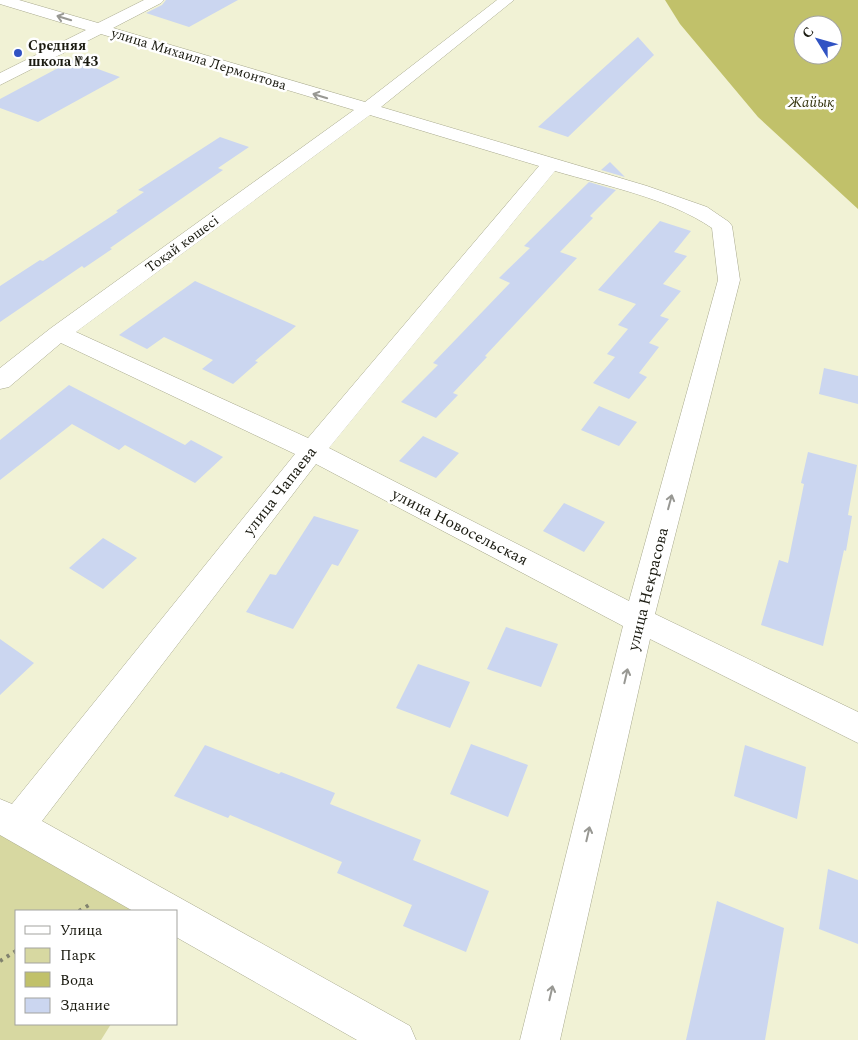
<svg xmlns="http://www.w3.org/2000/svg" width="858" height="1040" viewBox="0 0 858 1040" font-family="Spectral,serif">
<rect width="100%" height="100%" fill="#f1f2d5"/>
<path fill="#d7d8a1" d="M 0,831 L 138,911 L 16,911 L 16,1024 L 111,1024 L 101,1040 L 0,1040 Z"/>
<path fill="#c1c16a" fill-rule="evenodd" d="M 665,0 L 858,0 L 858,209 L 758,117 L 680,24 ZM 803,25 L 833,25 L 833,55 L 803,55 Z"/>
<path fill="#cbd6f0" d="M 166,0 L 238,0 L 189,27 L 146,13 L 162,5 Z
M 638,37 L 654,55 L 568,137 L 538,127 Z
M 73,60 L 120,77 L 38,122 L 0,108 L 0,99 Z
M 220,137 L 249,147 L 218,168 L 223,170 L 110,248 L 112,249 L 84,268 L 82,266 L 0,322 L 0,286 L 40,260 L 43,261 L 118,212 L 116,211 L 144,192 L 138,190 Z
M 610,162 L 625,177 L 601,170 Z
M 589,182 L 616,190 L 590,216 L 593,218 L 560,252 L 577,258 L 485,356 L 487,357 L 453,393 L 458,395 L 436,418 L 401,402 L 438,365 L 433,363 L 510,283 L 499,278 L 530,248 L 524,246 Z
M 660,221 L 691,231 L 674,252 L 687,256 L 663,284 L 681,291 L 660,316 L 669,319 L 649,343 L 659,347 L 639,373 L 647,377 L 629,399 L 593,383 L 615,357 L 607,354 L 628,329 L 618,325 L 636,304 L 598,290 Z
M 195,281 L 296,326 L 255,361 L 258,362 L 233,384 L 202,369 L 213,360 L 164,337 L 147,349 L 119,335 Z
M 824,368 L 858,376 L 858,404 L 819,394 Z
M 69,385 L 185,445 L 191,440 L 223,457 L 195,483 L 125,445 L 119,450 L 72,424 L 0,480 L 0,440 Z
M 599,406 L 637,422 L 619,446 L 581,430 Z
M 423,436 L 459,453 L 436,478 L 399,461 Z
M 808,452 L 857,465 L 848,515 L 852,516 L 846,551 L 844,550 L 823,646 L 761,625 L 779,560 L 788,563 L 804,484 L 801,483 Z
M 564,503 L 605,522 L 584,552 L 543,531 Z
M 314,516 L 359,530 L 338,566 L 332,564 L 293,629 L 246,612 L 270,574 L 276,575 Z
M 103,538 L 137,558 L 103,589 L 69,568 Z
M 506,627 L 558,644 L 541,687 L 487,669 Z
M 0,639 L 34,663 L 0,695 Z
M 418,664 L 470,682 L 450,728 L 396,708 Z
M 471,744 L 528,765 L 508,817 L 450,794 Z
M 205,745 L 279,774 L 281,772 L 335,793 L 330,804 L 421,840 L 413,860 L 489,891 L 466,952 L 403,926 L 412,905 L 337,873 L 342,862 L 230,815 L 228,818 L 174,796 Z
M 745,745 L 806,767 L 797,819 L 734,796 Z
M 828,869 L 858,880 L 858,944 L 819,929 Z
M 717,901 L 784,928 L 765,1040 L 686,1040 Z"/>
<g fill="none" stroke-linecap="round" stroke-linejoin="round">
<g stroke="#a8a98e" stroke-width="1">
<path id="minor" d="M 0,0 L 19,0 L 98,23 L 144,0 L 164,0 L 161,3 L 113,28 L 365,102 L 497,0 L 514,0 L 381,107 L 647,186 L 707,207 L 729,222 L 732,226 L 740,280 L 655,614 L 858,712 L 858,743 L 650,639 L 560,1040 L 520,1040 L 623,626 L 316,464 L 42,821 L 410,1026 L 416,1040 L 357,1040 L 176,937 L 176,911 L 133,911 L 0,835 L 0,799 L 12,804 L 295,454 L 61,343 L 9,387 L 0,389 L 0,368 L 51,328 L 354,110 L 101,34 L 0,85 L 0,73 L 86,30 L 0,4 ZM 370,115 L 539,166 L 308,438 L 76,332 ZM 555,171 C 606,186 668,198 712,228 L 718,280 L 629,601 L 329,448 Z"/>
</g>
<path stroke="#81826e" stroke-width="4" stroke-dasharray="3 5" stroke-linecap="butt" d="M 79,911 L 89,905
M 0,961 L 16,951"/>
<use href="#minor" fill="#fff" fill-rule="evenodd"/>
</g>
<defs><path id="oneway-shaft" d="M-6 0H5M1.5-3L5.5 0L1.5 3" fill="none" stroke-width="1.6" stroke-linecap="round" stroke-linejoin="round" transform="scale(1.25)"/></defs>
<g stroke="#989893">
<use href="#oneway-shaft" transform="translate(64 18) rotate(-163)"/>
<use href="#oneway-shaft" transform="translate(320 96) rotate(-163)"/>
<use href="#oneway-shaft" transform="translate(670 502) rotate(-75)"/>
<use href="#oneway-shaft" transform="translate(626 676) rotate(-77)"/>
<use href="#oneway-shaft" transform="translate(588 834) rotate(-77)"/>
<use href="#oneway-shaft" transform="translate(551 993) rotate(-77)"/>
</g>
<circle fill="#3153c3" stroke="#fff" stroke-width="2" cx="18" cy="53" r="5"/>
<g text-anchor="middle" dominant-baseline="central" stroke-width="5" stroke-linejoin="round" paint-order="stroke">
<g font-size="14" font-weight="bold" fill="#1a1a10" stroke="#fff" text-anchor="start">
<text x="28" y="45">Средняя<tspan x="28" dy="16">школа №43</tspan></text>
</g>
<g font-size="14" fill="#1a1a10" stroke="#fff">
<text transform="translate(199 59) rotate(17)">улица Михаила Лермонтова</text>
<text transform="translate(182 244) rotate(-36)">Тоқай көшесі</text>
</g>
<g font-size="15" font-style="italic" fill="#393913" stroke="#fff">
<text x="811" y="102">Жайық</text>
</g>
<g font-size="16" fill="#1a1a10" stroke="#fff">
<text transform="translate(280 491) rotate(-52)">улица Чапаева</text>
<text transform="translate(460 527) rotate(27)">улица Новосельская</text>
<text transform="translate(648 589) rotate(-76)">улица Некрасова</text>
</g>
</g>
<rect x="15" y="910" width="162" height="115" fill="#ffffff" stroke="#a3a39f"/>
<rect x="25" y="926" width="25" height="8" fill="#ffffff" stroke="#a3a39f"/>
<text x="60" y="935" font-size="15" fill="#1a1a10">Улица</text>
<rect x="25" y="948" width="25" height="15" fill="#d7d8a1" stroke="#a3a39f"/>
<text x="60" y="960" font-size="15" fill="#1a1a10">Парк</text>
<rect x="25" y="972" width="25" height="15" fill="#c1c16a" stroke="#a3a39f"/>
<text x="60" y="985" font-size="15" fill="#1a1a10">Вода</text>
<rect x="25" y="998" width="25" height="15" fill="#cbd6f0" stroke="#a3a39f"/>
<text x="60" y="1010" font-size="15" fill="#1a1a10">Здание</text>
<g transform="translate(818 40) rotate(307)"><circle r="24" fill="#ffffff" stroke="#a3a39f"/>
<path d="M0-4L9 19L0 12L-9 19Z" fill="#3153c3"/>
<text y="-8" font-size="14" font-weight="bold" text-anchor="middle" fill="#1a1a10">С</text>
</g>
</svg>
